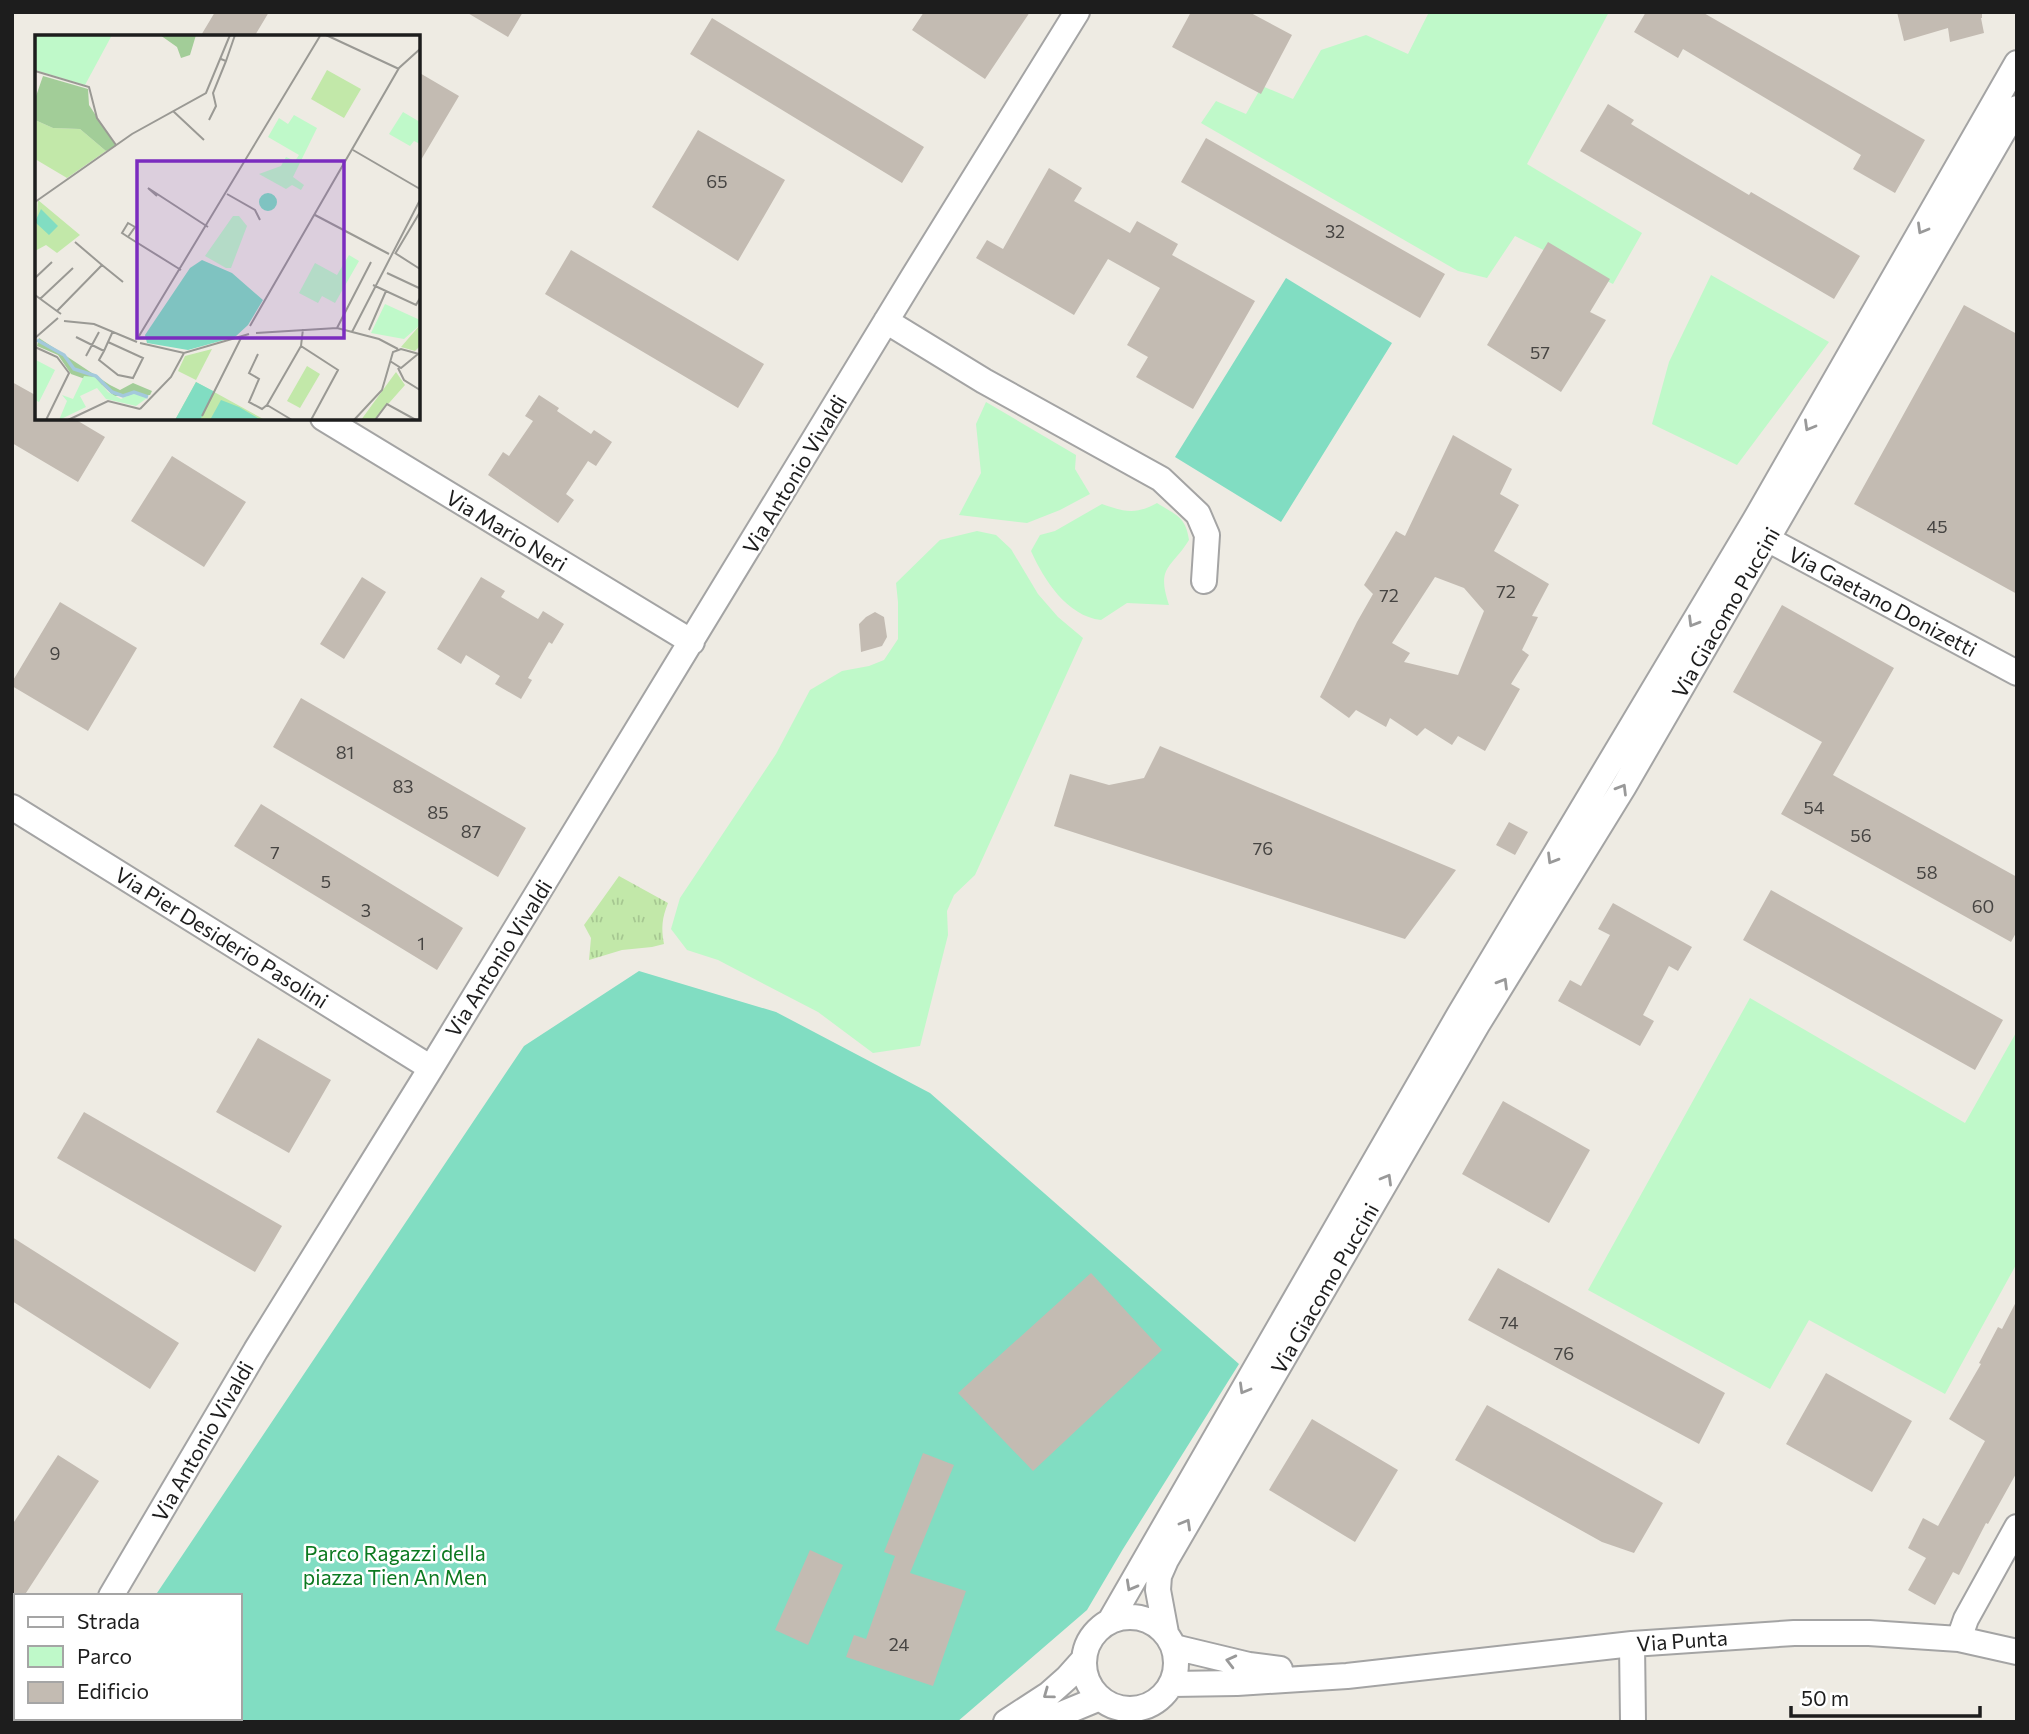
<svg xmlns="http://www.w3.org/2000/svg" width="2029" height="1734" viewBox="0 0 2029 1734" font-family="Commissioner,sans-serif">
<defs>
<pattern id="grass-tufts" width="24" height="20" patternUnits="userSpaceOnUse" patternTransform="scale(1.75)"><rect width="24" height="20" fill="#c2e8a9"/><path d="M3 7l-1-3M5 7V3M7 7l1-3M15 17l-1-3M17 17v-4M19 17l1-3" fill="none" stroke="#a6c791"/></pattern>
</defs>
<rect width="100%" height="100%" fill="#eeebe3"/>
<path fill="url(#grass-tufts)" d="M 619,876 L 668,903 C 662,918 661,928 664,944 L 652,947 L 622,950 L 589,960 L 591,938 L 584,925 Z"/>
<path fill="#bff9c9" d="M 1429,12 L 1609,12 L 1527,164 L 1642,233 L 1613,284 L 1515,236 L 1487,278 L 1458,271 L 1201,123 L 1216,101 L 1246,114 L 1262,86 L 1293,99 L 1321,50 L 1366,35 L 1408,54 Z
M 1711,275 L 1829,342 L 1737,465 L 1652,424 L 1669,362 Z
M 986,402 L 1076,455 L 1075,469 L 1090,494 L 1060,510 L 1027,523 L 959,515 L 981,473 L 976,424 Z
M 1157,503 C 1176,515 1186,517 1189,540 C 1171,569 1156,566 1169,605 L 1127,603 L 1101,620 C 1067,616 1044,580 1031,551 L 1040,535 L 1055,531 L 1102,504 C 1125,512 1135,515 1157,503 Z
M 977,531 L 996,535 L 1011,549 L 1038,594 L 1058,617 L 1083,638 L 975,875 L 954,895 L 947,911 L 948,935 L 920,1046 L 873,1053 L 818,1012 L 718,960 L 687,950 L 671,929 L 680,898 L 776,754 L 810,690 L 842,671 L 869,666 L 884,660 L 898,639 L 898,602 L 896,583 L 940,540 Z
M 1750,998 L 1965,1123 L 2017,1031 L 2017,1263 L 1945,1394 L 1809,1320 L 1770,1389 L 1588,1290 Z"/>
<path fill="#81ddc2" d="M 1286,278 L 1392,343 L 1281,522 L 1175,457 Z
M 639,971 L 776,1012 L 930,1093 L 1239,1364 L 1123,1549 L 1087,1610 L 957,1722 L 75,1722 L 76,1718 L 240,1718 L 240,1596 L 155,1596 L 524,1046 Z"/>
<path fill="#c3bbb2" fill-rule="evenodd" d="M 215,12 L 269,12 L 254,37 L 200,37 Z
M 466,12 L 523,12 L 508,37 Z
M 924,12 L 1030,12 L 985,79 L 912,30 Z
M 1191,12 L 1249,12 L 1292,35 L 1261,94 L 1172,47 Z
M 1646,12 L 1702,12 L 1925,140 L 1895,193 L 1853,169 L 1861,155 L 1683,49 L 1678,58 L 1634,32 Z
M 1897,12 L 1982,12 L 1982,18 L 1981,18 L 1984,33 L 1950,42 L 1948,28 L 1904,41 Z
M 712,18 L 924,147 L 902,183 L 690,54 Z
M 418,72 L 459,96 L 418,165 Z
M 1608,104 L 1634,120 L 1631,124 L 1685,157 L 1749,195 L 1751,192 L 1860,256 L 1834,299 L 1580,151 Z
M 698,130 L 785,180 L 738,261 L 652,207 Z
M 1206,138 L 1445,274 L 1420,318 L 1181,182 Z
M 1049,168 L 1082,188 L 1074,201 L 1130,233 L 1137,221 L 1178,244 L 1172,255 L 1255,301 L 1193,409 L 1136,377 L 1148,357 L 1127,345 L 1160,288 L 1108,259 L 1074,315 L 976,258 L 987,240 L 1003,249 Z
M 1548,242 L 1610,279 L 1590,312 L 1606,320 L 1561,392 L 1487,345 Z
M 571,250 L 764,364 L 738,408 L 545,294 Z
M 1964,305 L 2017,334 L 2017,594 L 1854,504 Z
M 12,382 L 37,396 L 37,418 L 73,418 L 105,437 L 78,482 L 12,443 Z
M 539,395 L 559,408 L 557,411 L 591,434 L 594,430 L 612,442 L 596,466 L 588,461 L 566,494 L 574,500 L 558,523 L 488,475 L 503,452 L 509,456 L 533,421 L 525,416 Z
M 1453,435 L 1512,469 L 1500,494 L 1519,505 L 1494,551 L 1549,584 L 1532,616 L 1538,617 L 1522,650 L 1529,655 L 1511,684 L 1520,689 L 1485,751 L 1458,736 L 1452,745 L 1425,728 L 1417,736 L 1390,718 L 1386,727 L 1356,710 L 1349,718 L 1320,697 L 1357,622 L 1373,594 L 1364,585 L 1396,531 L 1405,536 ZM 1435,577 L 1464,588 L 1484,611 L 1458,675 L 1404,662 L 1410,653 L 1392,643 Z
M 172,456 L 246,502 L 204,567 L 131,521 Z
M 362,577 L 386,592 L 344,659 L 320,644 Z
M 481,577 L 505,591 L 501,597 L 538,619 L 543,611 L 564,624 L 552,644 L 549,642 L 528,678 L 532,680 L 521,699 L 495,684 L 500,676 L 466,655 L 461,664 L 437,649 Z
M 60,602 L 137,648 L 88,731 L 12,686 L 12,682 Z
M 1782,605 L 1894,668 L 1833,775 L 2017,877 L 2017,931 L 2011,942 L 1781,814 L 1822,742 L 1733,692 Z
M 875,612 L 884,617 L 887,637 L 882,646 L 861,652 L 859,624 L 866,617 Z
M 301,698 L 526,828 L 498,877 L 273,747 Z
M 1160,746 L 1456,870 L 1405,939 L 1054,826 L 1070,774 L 1109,785 L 1144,778 Z
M 261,804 L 463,928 L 437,970 L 234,846 Z
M 1509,822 L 1528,832 L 1515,855 L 1496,845 Z
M 1771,890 L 2003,1020 L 1975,1070 L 1743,940 Z
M 1613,903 L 1692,947 L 1678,971 L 1669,966 L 1643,1015 L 1654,1021 L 1640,1046 L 1558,1001 L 1570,980 L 1581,986 L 1610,935 L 1598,929 Z
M 258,1038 L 331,1080 L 289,1153 L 216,1112 Z
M 1503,1101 L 1590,1150 L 1549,1223 L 1462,1174 Z
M 84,1112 L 282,1226 L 255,1272 L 57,1158 Z
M 12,1237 L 179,1343 L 150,1389 L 12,1301 Z
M 1498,1268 L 1725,1393 L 1699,1444 L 1468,1320 Z
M 1091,1273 L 1162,1350 L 1033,1471 L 958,1393 Z
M 2017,1300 L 2017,1472 L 1988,1524 L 1986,1523 L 1959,1575 L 1953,1572 L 1935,1605 L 1908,1590 L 1926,1558 L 1908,1548 L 1923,1518 L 1938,1526 L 1985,1441 L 1949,1419 L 1981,1364 L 1979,1363 L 1998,1327 L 2002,1329 Z
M 1826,1373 L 1912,1421 L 1872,1492 L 1786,1444 Z
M 1487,1405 L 1663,1503 L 1634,1553 L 1602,1542 L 1455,1460 Z
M 1312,1419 L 1398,1470 L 1355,1542 L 1269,1490 Z
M 923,1453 L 954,1465 L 910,1573 L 966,1591 L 933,1686 L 846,1657 L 854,1635 L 866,1639 L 895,1556 L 884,1552 Z
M 58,1455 L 99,1481 L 24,1596 L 16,1596 L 16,1608 L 12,1614 L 12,1525 Z
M 810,1550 L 843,1565 L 808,1645 L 775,1630 Z"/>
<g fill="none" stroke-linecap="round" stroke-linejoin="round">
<g stroke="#a4a4a4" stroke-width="28">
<path id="minor" d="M 886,321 L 984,381 L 1161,479 L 1198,514 L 1207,535 L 1204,581
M 323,418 L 692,642
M 1756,533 L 2017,673
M 12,807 L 431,1068
M 111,1596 L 256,1350 L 431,1068 L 913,277 L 1077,12
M1084 1663a46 46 0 1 1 92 0a46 46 0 1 1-92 0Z
M 1110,1621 L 1459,1015 L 1755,520 L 2017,63
M 1166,1633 L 1158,1590 L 1159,1576 L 1166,1560 L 1477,1025 L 1623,788 L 2017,108
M 1959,1639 L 1966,1619 L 2017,1527
M 1632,1644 L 1633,1722
M 1174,1647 L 1249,1665 L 1280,1669
M 1172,1684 L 1237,1683 L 1347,1676 L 1632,1644 L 1794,1633 L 1869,1633 L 1959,1639 L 2017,1652
M 12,1722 L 24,1719 L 36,1722
M 1006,1722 L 1049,1694 L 1067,1678 L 1084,1659
M 1042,1722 L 1100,1698"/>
</g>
<use href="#minor" stroke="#fff" stroke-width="24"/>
</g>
<defs><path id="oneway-chevron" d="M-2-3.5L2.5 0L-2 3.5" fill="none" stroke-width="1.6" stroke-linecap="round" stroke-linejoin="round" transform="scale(1.75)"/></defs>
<g stroke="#999">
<use href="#oneway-chevron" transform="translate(1922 229) rotate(120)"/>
<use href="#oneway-chevron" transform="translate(1809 426) rotate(120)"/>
<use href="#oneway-chevron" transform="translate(1693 622) rotate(121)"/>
<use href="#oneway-chevron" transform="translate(1622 789) rotate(-59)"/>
<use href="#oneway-chevron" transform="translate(1552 859) rotate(121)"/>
<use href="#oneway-chevron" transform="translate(1503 983) rotate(-59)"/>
<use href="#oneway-chevron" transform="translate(1387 1179) rotate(-60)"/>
<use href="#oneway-chevron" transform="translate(1244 1389) rotate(120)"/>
<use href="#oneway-chevron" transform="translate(1186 1524) rotate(-60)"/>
<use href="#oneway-chevron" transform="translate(1131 1586) rotate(119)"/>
<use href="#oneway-chevron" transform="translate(1231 1661) rotate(-166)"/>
<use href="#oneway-chevron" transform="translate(1048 1694) rotate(144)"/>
</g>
<g text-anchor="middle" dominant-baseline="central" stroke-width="5" stroke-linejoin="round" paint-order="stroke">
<g font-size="18" fill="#464442">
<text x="717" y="181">65</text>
<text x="1335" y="231">32</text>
<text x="1540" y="352">57</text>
<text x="1937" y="526">45</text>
<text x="1506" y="591">72</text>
<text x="1389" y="595">72</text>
<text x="55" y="653">9</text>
<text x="345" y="752">81</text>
<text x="403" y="786">83</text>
<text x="1814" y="807">54</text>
<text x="438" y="812">85</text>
<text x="471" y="831">87</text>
<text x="1861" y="835">56</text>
<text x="1263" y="848">76</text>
<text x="275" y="852">7</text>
<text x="1927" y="872">58</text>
<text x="326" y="881">5</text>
<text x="1983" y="906">60</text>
<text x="366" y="910">3</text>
<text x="421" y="943">1</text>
<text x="1509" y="1322">74</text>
<text x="1564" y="1353">76</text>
<text x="899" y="1644">24</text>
</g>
<g font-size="21" fill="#1d1d1d" stroke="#fff">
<text transform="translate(794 474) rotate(-59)">Via Antonio Vivaldi</text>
<text transform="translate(507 530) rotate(31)">Via Mario Neri</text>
<text transform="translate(1883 601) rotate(28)">Via Gaetano Donizetti</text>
<text transform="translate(1725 612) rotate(-60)">Via Giacomo Puccini</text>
<text transform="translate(222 937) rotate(32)">Via Pier Desiderio Pasolini</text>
<text transform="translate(498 958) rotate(-58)">Via Antonio Vivaldi</text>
<text transform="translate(1324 1288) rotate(-60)">Via Giacomo Puccini</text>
<text transform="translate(202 1441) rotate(-60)">Via Antonio Vivaldi</text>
<text transform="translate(1682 1640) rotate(-4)">Via Punta</text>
</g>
<g font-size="21" fill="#0c7920" stroke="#fff">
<text x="395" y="1552">Parco Ragazzi della<tspan x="395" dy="24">piazza Tien An Men</tspan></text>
</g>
</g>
<g transform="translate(35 35)">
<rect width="385" height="385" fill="#eeebe3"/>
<path d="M 0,85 L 18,93 L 45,94 L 71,116 L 32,143 L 0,124 ZM 3,165 L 45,200 L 22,218 L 11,210 L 0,216 ZM 385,290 L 385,311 L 380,316 L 366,312 ZM 177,314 L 161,345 L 143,336 L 150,321 ZM 361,337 L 370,350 L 339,385 L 326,385 ZM 161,347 L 230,385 L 140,385 Z" fill="#c2e8a9"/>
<path d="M 125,0 L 161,0 L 155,20 L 146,23 L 142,12 ZM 8,41 L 53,54 L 54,70 L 81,111 L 71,116 L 45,94 L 18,93 L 0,85 L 0,64 ZM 4,303 L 75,350 L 85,355 L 98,348 L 117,356 L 115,360 L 79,361 L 67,350 L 36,339 L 23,320 L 2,311 Z" fill="#a2cd98"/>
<path d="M 0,0 L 77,0 L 50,50 L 0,35 ZM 368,77 L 385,87 L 385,109 L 379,106 L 375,111 L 354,99 ZM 259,80 L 282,93 L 258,142 L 269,150 L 266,155 L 257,150 L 251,154 L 224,139 L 246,131 L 251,122 L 260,126 L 264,120 L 233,102 L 244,83 L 253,89 ZM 198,181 L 204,181 L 212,191 L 196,233 L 191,233 L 170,221 ZM 314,220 L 324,226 L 300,268 L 287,261 L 283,268 L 264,258 L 280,228 L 302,240 ZM 350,269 L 385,285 L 385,290 L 369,304 L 336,298 ZM 1,325 L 20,335 L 4,367 L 0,365 ZM 49,341 L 60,342 L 73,357 L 86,364 L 101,357 L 112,363 L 101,371 L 71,364 L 62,353 L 45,361 L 51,372 L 24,385 L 32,366 L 27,360 L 38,364 Z" fill="#bff9c9"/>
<path d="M 292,35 L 326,54 L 309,83 L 276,64 ZM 272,331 L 285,339 L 265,373 L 252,366 Z" fill="#c2e8a9"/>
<path d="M224 167a9 9 0 1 1 18 0a9 9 0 1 1-18 0ZM 6,174 L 23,191 L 14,200 L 0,187 ZM 167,225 L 197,238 L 228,265 L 213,290 L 200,302 L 153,315 L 112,308 L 110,300 L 155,233 ZM 161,347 L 180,357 L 165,385 L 140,385 ZM 186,365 L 204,372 L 226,385 L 175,385 Z" fill="#81ddc2"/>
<path fill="none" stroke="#a3c9dc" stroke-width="3.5" d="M 2,305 L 29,320 L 39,334 L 61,341 L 77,357 L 88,361 L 99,357 L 113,362"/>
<path fill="none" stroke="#9a9994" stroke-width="2" d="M 291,0 L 364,34M 191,26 L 200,0M 0,36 L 54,52 L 62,83 L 81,110M 138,76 L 169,105M 174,85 L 181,71 L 178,58 L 191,26 L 186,24M 318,115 L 385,154M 192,159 L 220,175 L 225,185M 122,161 L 113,153 L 173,192M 0,167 L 97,99 L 171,58 L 195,0M 280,180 L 354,219M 93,202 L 100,192 L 93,188 L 87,198 L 93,202 L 146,235M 360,218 L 385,234M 360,219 L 385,177M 67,230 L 88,247M 352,238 L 384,253M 0,243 L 17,227M 338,250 L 381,270 L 385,263M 0,260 L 26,279M 5,264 L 38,233M 22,276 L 67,230 L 40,207M 29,286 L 59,289 L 102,307M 215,291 L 364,33 L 385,14M 302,293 L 336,227M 268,294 L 266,311 L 303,335 L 276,385M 334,295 L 351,256M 317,297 L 385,165M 221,298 L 302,293 L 344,304 L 363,314M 104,301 L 285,1M 41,302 L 69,316M 0,303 L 23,283M 73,307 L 108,323 L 98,343 L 83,340 L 64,325 L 69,316 L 73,307 L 78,296M 105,308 L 149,318 L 214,299M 0,312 L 22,322 L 34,338 L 11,385M 223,319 L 214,338 L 224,344 L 214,367 L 227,374 L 232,370M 51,321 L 64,297M 355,326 L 366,333 L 383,319M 363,333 L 369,345 L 385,355M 232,370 L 266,311M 232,370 L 257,385M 105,374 L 136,342 L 149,318M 167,381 L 206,303M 33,385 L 73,366 L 105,374M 319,385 L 347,355 L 358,317 L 366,314 L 384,319M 340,385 L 352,369 L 381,385"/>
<path fill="#7b2cbf" fill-opacity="0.15" stroke="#7b2cbf" stroke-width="3.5" d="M 102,126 L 309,126 L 309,303 L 102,303 Z"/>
<rect width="385" height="385" fill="none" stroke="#1d1d1d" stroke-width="3.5"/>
</g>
<rect width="2029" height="1734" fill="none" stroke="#1d1d1d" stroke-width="28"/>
<rect x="14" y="1594" width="228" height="126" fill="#ffffff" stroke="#a5a5a5" stroke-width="2"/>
<rect x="28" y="1617" width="35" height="10" fill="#ffffff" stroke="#a5a5a5" stroke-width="2"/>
<text x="77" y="1629" font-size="21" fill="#1d1d1d">Strada</text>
<rect x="28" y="1646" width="35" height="21" fill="#bff9c9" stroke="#a5a5a5" stroke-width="2"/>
<text x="77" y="1664" font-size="21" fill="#1d1d1d">Parco</text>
<rect x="28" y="1682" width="35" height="21" fill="#c3bbb2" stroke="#a5a5a5" stroke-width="2"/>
<text x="77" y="1699" font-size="21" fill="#1d1d1d">Edificio</text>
<path d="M1791 1706v10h189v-10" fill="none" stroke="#1d1d1d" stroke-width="3.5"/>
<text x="1801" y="1706" font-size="21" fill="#1d1d1d" stroke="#ffffff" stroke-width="5" paint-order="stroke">50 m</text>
</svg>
